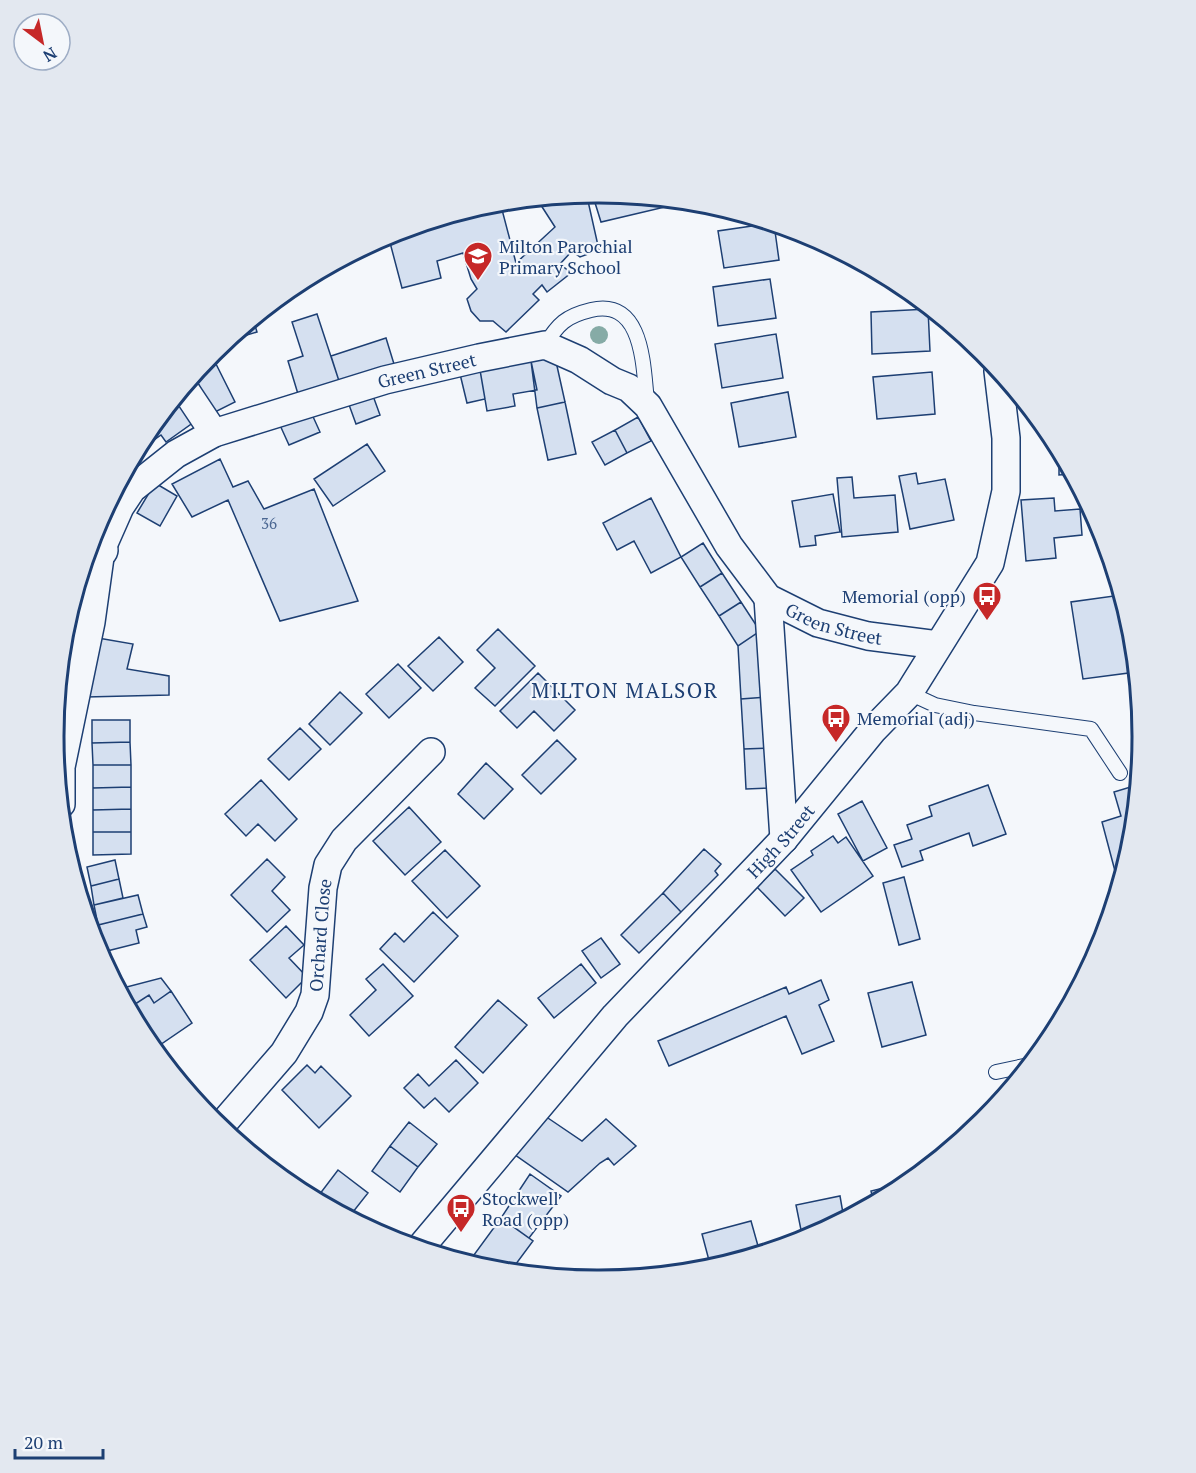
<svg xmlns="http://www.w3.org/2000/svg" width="1196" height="1473" viewBox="0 0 1196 1473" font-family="'PT Serif',serif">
<rect width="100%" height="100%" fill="#f4f7fb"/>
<path fill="#d5e0f0" stroke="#1d3f73" stroke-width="1.5" d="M 592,193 L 682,201 L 682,203 L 601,222 Z
M 571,195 L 574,204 L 588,201 L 599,250 L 580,257 L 572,251 L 560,264 L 571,273 L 547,292 L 542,285 L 533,294 L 539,300 L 506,332 L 493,321 L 480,321 L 471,311 L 467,299 L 477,289 L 471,279 L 463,253 L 437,261 L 441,278 L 402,288 L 388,235 L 500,202 L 516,263 L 555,227 L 537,199 Z
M 772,223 L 774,224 L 779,260 L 724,268 L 718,231 Z
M 770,279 L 776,318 L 718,326 L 713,287 Z
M 928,309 L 930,351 L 872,354 L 871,312 Z
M 317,314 L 339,381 L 298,394 L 288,361 L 303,356 L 292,322 Z
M 253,319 L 257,332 L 227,341 Z
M 776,334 L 783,378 L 722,388 L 715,344 Z
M 386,338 L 394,364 L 339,381 L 331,356 Z
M 555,357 L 565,402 L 537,408 L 531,361 Z
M 214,360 L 235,402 L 213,413 L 194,375 L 201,367 Z
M 531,361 L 537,390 L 513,394 L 515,406 L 487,411 L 480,370 Z
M 480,370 L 485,399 L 467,403 L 460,374 Z
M 932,372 L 935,414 L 877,419 L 873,377 Z
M 788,392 L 796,437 L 739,447 L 731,403 Z
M 372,393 L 380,415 L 356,424 L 348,402 Z
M 187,398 L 201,417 L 166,442 L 161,435 L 136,453 L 146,434 L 171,403 L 174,407 Z
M 565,402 L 576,454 L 548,460 L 537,408 Z
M 310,410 L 320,432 L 289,445 L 279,423 Z
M 638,417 L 651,441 L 627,453 L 615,430 Z
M 615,430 L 627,453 L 605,465 L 592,442 Z
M 367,444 L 385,471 L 333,506 L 314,479 Z
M 1059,450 L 1072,474 L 1059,475 Z
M 220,459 L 233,487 L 248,481 L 264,509 L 314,489 L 358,601 L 280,621 L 228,500 L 192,517 L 172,484 Z
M 916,473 L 918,484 L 945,479 L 954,520 L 910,529 L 899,476 Z
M 852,477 L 854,498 L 895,495 L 898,532 L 842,537 L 837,478 Z
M 155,483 L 177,496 L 160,526 L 137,513 Z
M 833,494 L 840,532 L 815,536 L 816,545 L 800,547 L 792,501 Z
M 651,498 L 681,557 L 651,573 L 634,541 L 617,550 L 603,523 Z
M 1054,498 L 1055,511 L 1080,509 L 1082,535 L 1054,538 L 1056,558 L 1026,561 L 1021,500 Z
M 703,543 L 722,573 L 700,587 L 681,557 Z
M 84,567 L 87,567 L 82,606 L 72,606 Z
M 722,573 L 741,602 L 719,616 L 700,587 Z
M 1121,595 L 1132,631 L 1136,672 L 1083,679 L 1071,602 Z
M 741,602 L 760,631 L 738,646 L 719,616 Z
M 72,606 L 82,606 L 67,668 L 61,667 L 65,630 Z
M 498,629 L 535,666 L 495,706 L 475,688 L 495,668 L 477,650 Z
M 760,631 L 767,697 L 741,699 L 738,646 Z
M 439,637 L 463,662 L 433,691 L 408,666 Z
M 98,638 L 133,644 L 127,669 L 169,676 L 169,695 L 86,697 Z
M 398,664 L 421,688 L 389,718 L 366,694 Z
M 538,673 L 575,710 L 554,731 L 534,711 L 517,728 L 500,711 Z
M 340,692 L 362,713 L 330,745 L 309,724 Z
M 767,697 L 769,748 L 744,749 L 741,699 Z
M 92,720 L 130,720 L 130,742 L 92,743 Z
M 300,728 L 321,749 L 289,780 L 268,759 Z
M 557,740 L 576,759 L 541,794 L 522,775 Z
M 130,742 L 131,765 L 93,765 L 92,743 Z
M 769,748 L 771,788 L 746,789 L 744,749 Z
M 486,763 L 513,789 L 484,819 L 458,794 Z
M 93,765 L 131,765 L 131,787 L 93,788 Z
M 261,780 L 297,819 L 275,841 L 258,824 L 246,836 L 225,814 Z
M 988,785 L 1006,834 L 973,846 L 969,833 L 920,851 L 923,860 L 902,867 L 894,845 L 912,839 L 907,825 L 932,816 L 929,806 Z
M 1137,785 L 1131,843 L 1124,869 L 1115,871 L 1102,822 L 1121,816 L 1114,792 Z
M 131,787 L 131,809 L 93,810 L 93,788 Z
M 862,801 L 887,848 L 863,861 L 838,814 Z
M 409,807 L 441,842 L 405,875 L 373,841 Z
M 131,809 L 131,832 L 93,832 L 93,810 Z
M 93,832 L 131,832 L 131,854 L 93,855 Z
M 833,836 L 838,843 L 846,837 L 873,876 L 821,912 L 791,870 L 813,855 L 811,851 Z
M 704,849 L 721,864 L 715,871 L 718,875 L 681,912 L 663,893 Z
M 445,850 L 480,886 L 447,918 L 412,881 Z
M 267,859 L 285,877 L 272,891 L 290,910 L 267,932 L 231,895 Z
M 115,860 L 119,879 L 91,886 L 87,867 Z
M 775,869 L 804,898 L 785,916 L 757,887 Z
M 904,877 L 920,939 L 899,945 L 883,883 Z
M 119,879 L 123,898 L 94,905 L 91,886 Z
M 663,893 L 681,912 L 639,953 L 621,935 Z
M 138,895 L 143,914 L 98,925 L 94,905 Z
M 433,912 L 458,936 L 414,982 L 380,949 L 395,933 L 404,942 Z
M 143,914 L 147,927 L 136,930 L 139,943 L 103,952 L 98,925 Z
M 286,926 L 304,945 L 289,958 L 307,977 L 286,998 L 250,960 Z
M 601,938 L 620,964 L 601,978 L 582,951 Z
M 383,964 L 413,996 L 369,1036 L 350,1015 L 376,990 L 366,979 Z
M 581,964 L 596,983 L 554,1018 L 538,998 Z
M 161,978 L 171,991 L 154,1003 L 149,995 L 129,1008 L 119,989 Z
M 821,980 L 829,1000 L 819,1005 L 834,1041 L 802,1054 L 786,1016 L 669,1066 L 658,1041 L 786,987 L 789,994 Z
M 912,982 L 926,1035 L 882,1047 L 868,993 Z
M 171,991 L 192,1023 L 154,1049 L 145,1038 L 129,1008 L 149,995 L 154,1003 Z
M 498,1000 L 527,1025 L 483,1073 L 455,1047 Z
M 456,1060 L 478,1083 L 449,1112 L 435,1098 L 424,1108 L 404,1088 L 418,1074 L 429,1086 Z
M 307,1065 L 315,1073 L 321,1066 L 351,1096 L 319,1128 L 282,1090 Z
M 542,1114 L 582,1141 L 606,1119 L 636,1146 L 614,1165 L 608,1158 L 600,1163 L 568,1192 L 511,1152 Z
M 409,1122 L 437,1144 L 418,1167 L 390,1146 Z
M 390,1146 L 418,1167 L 400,1192 L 372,1171 Z
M 338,1170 L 368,1193 L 349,1217 L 316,1199 Z
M 530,1174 L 561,1196 L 529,1238 L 501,1218 Z
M 908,1182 L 900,1189 L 874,1203 L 871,1191 Z
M 840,1196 L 844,1219 L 803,1240 L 796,1205 Z
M 501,1218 L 533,1241 L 510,1272 L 492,1270 L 468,1263 Z
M 751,1221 L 760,1253 L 711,1268 L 702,1234 Z"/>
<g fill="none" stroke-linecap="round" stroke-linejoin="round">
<g stroke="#1d3f73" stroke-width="16">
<path id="lane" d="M 545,345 C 558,324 566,316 591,310 C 644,298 643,367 647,401
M 909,693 L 935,705 L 974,713 L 1091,729 L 1120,773
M 996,1072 L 1029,1065"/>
</g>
<g stroke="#1d3f73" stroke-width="30">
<g id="street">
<path d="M 184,388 L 214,433"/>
<path d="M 768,598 L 784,839"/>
<path id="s1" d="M 61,804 L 61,767 L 91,622 L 101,550 L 120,507 L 132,489 L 176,454 L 214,433 L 385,380 L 479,358 L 545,345 L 579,360 L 612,381 L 629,388 L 648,406 L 729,546 L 768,598 L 818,623 L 868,636 L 938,645"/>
<path id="s2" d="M 220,1127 L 284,1053 L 309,1012 L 315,995 L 323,888 L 328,865 L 344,840 L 431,752"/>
<path id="s3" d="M 420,1248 L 615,1016 L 784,839 L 873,730 L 909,693 L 990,563 L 1006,491 L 1006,438 L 998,371"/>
</g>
</g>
<g stroke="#1d3f73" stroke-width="36">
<path id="secondary" d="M 87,555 L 101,550"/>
</g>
<use href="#lane" stroke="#f4f7fb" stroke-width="14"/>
<use href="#street" stroke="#f4f7fb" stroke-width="27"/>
<use href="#secondary" stroke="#f4f7fb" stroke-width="33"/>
</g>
<circle fill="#86aba6" cx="599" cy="335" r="9"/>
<defs>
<g id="school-pin" transform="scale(1.5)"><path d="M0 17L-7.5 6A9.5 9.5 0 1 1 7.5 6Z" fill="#c62828" stroke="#f4f7fb"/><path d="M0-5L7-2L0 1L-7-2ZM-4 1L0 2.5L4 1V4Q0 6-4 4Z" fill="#fff"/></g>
<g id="bus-pin" transform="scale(1.5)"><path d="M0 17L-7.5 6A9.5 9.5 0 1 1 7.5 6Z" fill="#c62828" stroke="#f4f7fb"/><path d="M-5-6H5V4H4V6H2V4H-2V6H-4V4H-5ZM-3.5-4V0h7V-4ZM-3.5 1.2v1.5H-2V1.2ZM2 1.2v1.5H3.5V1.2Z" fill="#fff"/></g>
</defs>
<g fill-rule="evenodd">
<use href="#school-pin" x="478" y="256"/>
<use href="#bus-pin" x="987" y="596"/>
<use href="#bus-pin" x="836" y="718"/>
<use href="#bus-pin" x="461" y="1208"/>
</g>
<g text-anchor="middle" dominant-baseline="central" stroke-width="4.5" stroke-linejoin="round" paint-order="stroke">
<g font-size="15" fill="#4b6792">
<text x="269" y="523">36</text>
</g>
<g font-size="18" fill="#1d3f73" stroke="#f4f7fb" text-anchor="start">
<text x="499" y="246">Milton Parochial<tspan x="499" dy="21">Primary School</tspan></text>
<text x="966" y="596" text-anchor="end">Memorial (opp)</text>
<text x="857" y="718">Memorial (adj)</text>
<text x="482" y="1198">Stockwell<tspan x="482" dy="21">Road (opp)</tspan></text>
</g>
<g font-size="18" fill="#1d3f73" stroke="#f4f7fb">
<text stroke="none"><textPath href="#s1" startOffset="648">Green Street</textPath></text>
<text stroke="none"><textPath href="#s1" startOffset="1188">Green Street</textPath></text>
<text stroke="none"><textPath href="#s3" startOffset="544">High Street</textPath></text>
<text stroke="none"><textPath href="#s2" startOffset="224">Orchard Close</textPath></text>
</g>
<g font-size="21" letter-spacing="1.5" fill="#1d3f73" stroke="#f4f7fb">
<text x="625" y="690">MILTON MALSOR</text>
</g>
</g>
<path d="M0 0H1196V1473H0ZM597 203H599A533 533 0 0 1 1132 736V737A533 533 0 0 1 599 1270H597A533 533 0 0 1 64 737V736A533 533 0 0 1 597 203Z" fill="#e3e8f0" fill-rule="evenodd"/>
<path fill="none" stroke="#1d3f73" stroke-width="3" d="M597 203H599A533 533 0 0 1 1132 736V737A533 533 0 0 1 599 1270H597A533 533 0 0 1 64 737V736A533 533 0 0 1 597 203Z"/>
<g transform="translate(42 42) rotate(148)"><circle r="28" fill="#f4f7fb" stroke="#9eadc5" stroke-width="1.5"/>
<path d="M0-4.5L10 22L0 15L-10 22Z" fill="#c62828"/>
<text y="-9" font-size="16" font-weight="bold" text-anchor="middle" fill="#1d3f73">N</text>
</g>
<path d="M15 1449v9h88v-9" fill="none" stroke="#1d3f73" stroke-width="3"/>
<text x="24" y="1449" font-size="18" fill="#1d3f73" stroke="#f4f7fb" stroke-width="4.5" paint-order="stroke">20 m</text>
</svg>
